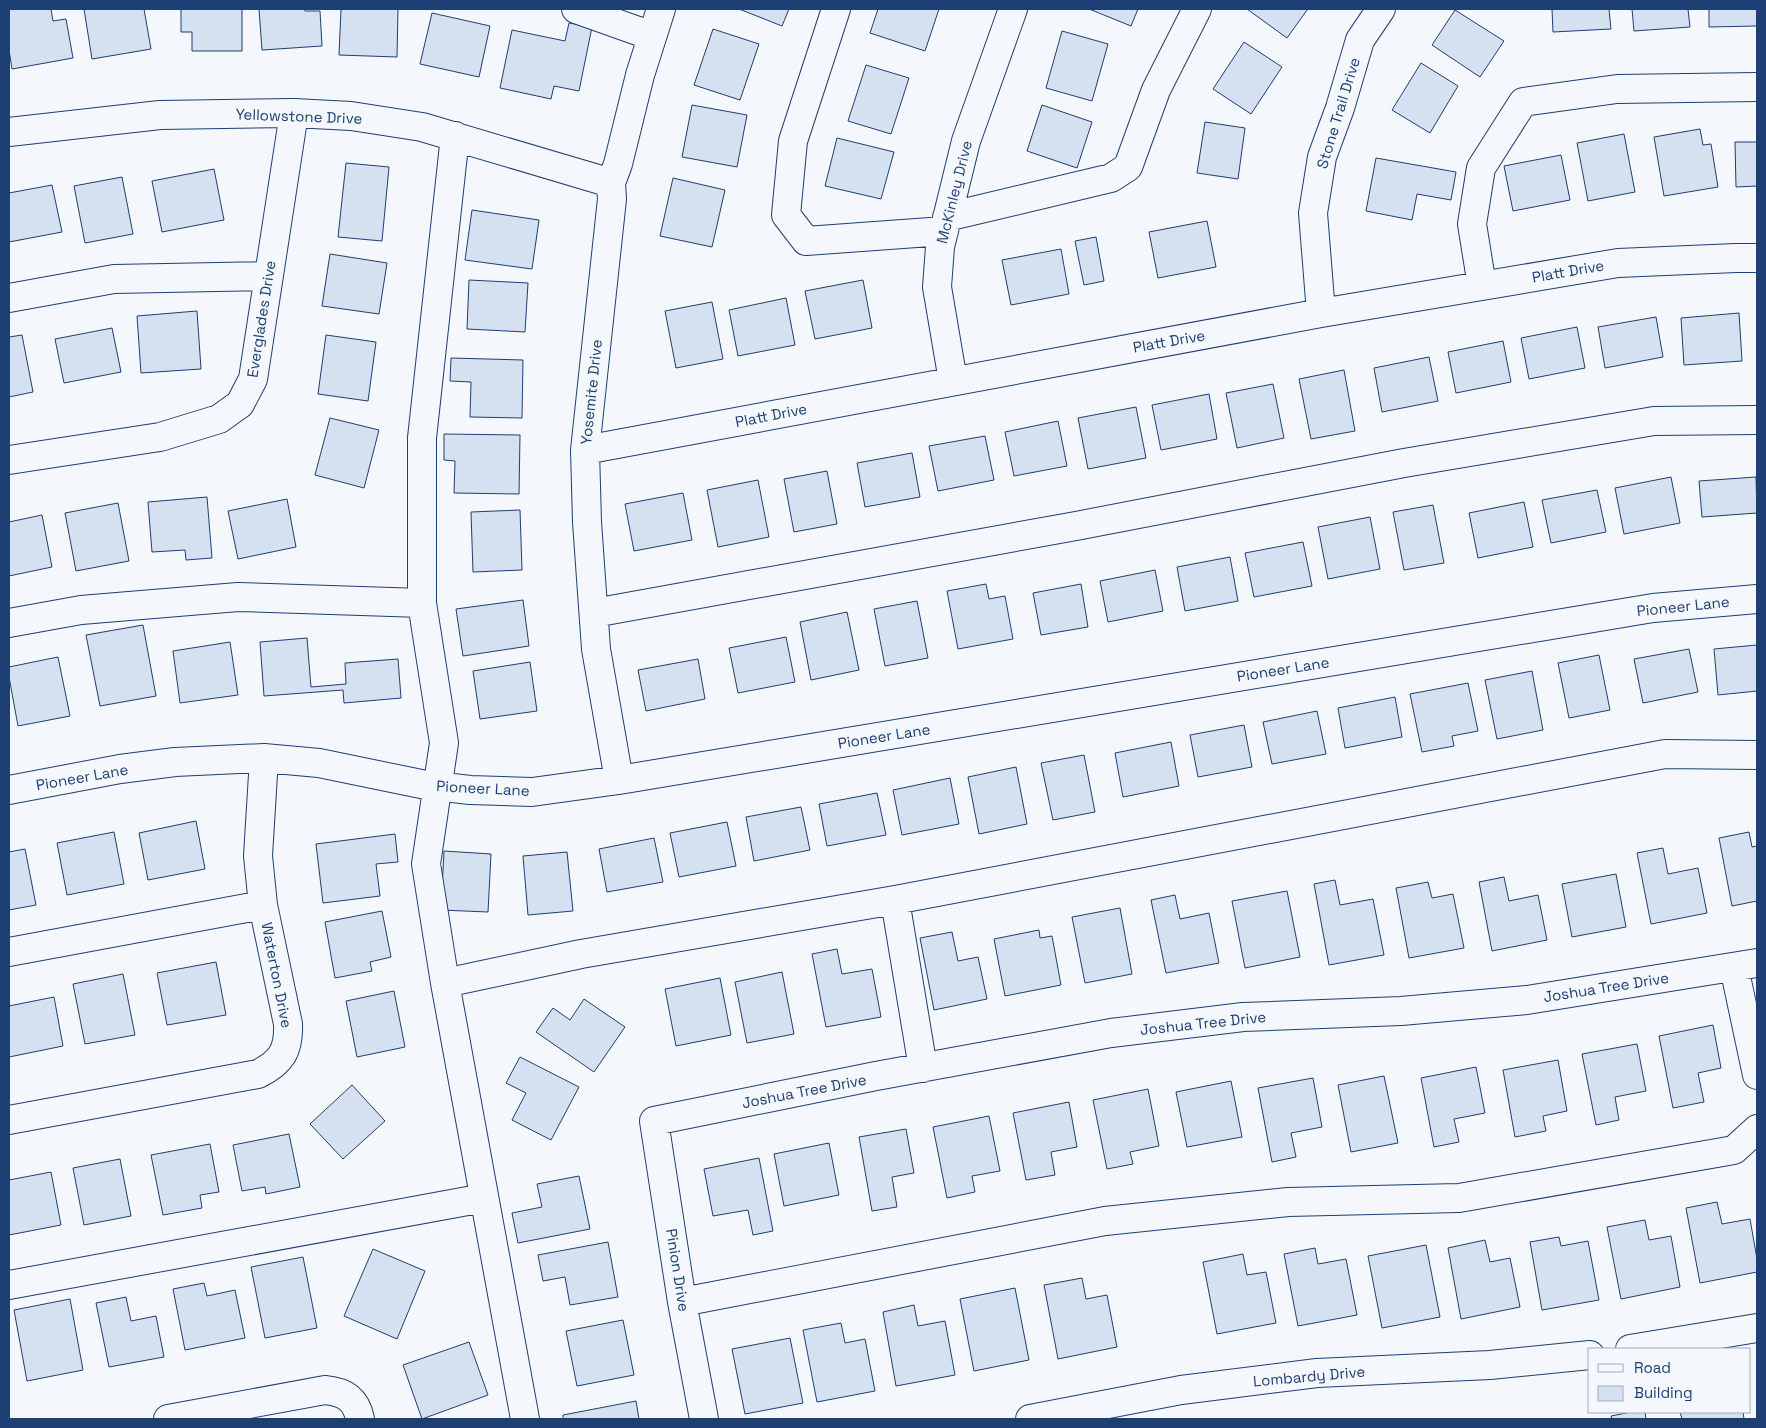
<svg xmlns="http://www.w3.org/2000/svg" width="1766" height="1428" viewBox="0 0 1766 1428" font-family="'Space Grotesk',sans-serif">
<rect width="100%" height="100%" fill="#f4f7fb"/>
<path fill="#d5e0f0" stroke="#1d3f73" d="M 9,9 L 51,9 L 53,21 L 66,19 L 73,58 L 12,69 L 9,50 Z
M 84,9 L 144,9 L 151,49 L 92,59 Z
M 181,9 L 242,9 L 242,51 L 192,51 L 192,32 L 181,32 Z
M 259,9 L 304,9 L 305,11 L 320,11 L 322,46 L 262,50 Z
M 341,9 L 398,9 L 397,57 L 339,55 Z
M 739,9 L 789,9 L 782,26 Z
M 878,9 L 939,9 L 925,51 L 870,33 Z
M 1089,9 L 1138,9 L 1131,26 Z
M 1247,9 L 1304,9 L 1307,10 L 1287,38 Z
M 1552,9 L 1609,9 L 1611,29 L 1553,32 Z
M 1632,9 L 1688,9 L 1690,27 L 1634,31 Z
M 1709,9 L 1757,9 L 1757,26 L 1709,27 Z
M 1455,10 L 1504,41 L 1480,77 L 1432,45 Z
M 432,13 L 490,26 L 479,77 L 420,64 Z
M 569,23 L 592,27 L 579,91 L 554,86 L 551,99 L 500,88 L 512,30 L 565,41 Z
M 713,29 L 759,44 L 740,100 L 694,85 Z
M 1062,31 L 1108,44 L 1092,101 L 1046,88 Z
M 1244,42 L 1282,67 L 1251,114 L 1213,89 Z
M 1421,63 L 1458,86 L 1430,133 L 1392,110 Z
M 866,65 L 909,78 L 891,134 L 848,121 Z
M 692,105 L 747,115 L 737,167 L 682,157 Z
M 1042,105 L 1092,122 L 1077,168 L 1027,151 Z
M 1205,122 L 1245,128 L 1238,179 L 1197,173 Z
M 1700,129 L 1703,145 L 1711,144 L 1718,187 L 1664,196 L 1654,137 Z
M 1624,134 L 1635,192 L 1588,201 L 1577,143 Z
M 837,138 L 894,152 L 881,199 L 825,186 Z
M 1735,142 L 1757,142 L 1757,186 L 1736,187 Z
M 1561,155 L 1570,200 L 1513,211 L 1504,166 Z
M 1376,158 L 1456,172 L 1451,200 L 1417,194 L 1412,220 L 1366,211 Z
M 346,163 L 389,167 L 382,241 L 338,237 Z
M 214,169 L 224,220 L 162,232 L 152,181 Z
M 122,177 L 133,234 L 85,243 L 74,186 Z
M 673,178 L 725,190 L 712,247 L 660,236 Z
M 52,185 L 62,232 L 9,242 L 9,193 Z
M 472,210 L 539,220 L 532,269 L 465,260 Z
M 1207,221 L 1216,267 L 1158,278 L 1149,232 Z
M 1096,237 L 1104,281 L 1084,285 L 1075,241 Z
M 1061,249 L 1069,294 L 1011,305 L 1002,260 Z
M 330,254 L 387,263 L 379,314 L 322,306 Z
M 469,280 L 528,283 L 525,332 L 467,329 Z
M 863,280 L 872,328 L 815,339 L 805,291 Z
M 786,298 L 795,345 L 738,356 L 729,310 Z
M 712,302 L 723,359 L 676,368 L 665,311 Z
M 197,311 L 201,369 L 141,373 L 137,316 Z
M 1739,313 L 1742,361 L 1684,365 L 1681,318 Z
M 1656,317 L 1663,357 L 1605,368 L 1598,327 Z
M 1577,327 L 1585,368 L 1529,379 L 1521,338 Z
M 112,328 L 121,372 L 64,383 L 55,339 Z
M 22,335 L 33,392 L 9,397 L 9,337 Z
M 326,335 L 376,342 L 368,401 L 318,394 Z
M 1503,341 L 1511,382 L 1456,393 L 1448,352 Z
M 1429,357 L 1438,401 L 1382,412 L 1374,368 Z
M 451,358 L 523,360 L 522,418 L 470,417 L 471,382 L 450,381 Z
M 1344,370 L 1355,431 L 1311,439 L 1299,379 Z
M 1273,384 L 1284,438 L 1237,448 L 1226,393 Z
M 1209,394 L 1217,439 L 1161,450 L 1152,405 Z
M 1136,407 L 1146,458 L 1088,469 L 1078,418 Z
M 330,418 L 379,430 L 364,488 L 315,475 Z
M 1058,421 L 1067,466 L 1014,476 L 1005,432 Z
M 444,434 L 520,435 L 519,494 L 454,493 L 455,461 L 444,460 Z
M 985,436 L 994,480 L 938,491 L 929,446 Z
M 912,453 L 920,497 L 865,507 L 857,463 Z
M 827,471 L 837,524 L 794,532 L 784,479 Z
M 1671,477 L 1680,523 L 1624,534 L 1615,488 Z
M 1756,477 L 1757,513 L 1702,517 L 1699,481 Z
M 758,480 L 769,537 L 718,547 L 707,490 Z
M 1597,490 L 1606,532 L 1551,543 L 1542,500 Z
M 683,493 L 692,540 L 634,551 L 625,504 Z
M 207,497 L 212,558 L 186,560 L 185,550 L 152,552 L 148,502 Z
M 287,499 L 296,547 L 238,559 L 228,511 Z
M 1524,502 L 1533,547 L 1478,558 L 1469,513 Z
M 118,503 L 129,561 L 76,571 L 65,513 Z
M 1433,505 L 1444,563 L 1404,570 L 1393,512 Z
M 520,510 L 522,570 L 473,572 L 471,512 Z
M 42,515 L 52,567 L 9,576 L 9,522 Z
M 1370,517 L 1380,569 L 1328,579 L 1318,527 Z
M 1303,542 L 1312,586 L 1254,597 L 1245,553 Z
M 1230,557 L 1238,601 L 1185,611 L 1177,567 Z
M 1155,570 L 1163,611 L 1108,622 L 1100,581 Z
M 986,584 L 989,599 L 1005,596 L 1013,639 L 958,649 L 947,591 Z
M 1081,584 L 1088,627 L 1041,635 L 1033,593 Z
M 523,600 L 529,646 L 463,656 L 456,609 Z
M 917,601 L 928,658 L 885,666 L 874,609 Z
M 847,612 L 859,670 L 811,680 L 800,622 Z
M 143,625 L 156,696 L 100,706 L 86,635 Z
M 786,637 L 795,682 L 738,693 L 729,648 Z
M 307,638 L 311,687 L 346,684 L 345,663 L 398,659 L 401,698 L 344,703 L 343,690 L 264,696 L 260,642 Z
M 230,642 L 238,695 L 180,703 L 173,651 Z
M 1757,645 L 1757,691 L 1718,695 L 1714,649 Z
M 1689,649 L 1698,692 L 1643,703 L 1634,659 Z
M 1599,655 L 1610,710 L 1569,718 L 1558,663 Z
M 58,657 L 70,716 L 18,726 L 9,677 L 9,667 Z
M 698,659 L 705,699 L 646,711 L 638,670 Z
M 530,662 L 537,711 L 480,719 L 473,671 Z
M 1532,671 L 1543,730 L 1497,739 L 1485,680 Z
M 1468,683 L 1478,731 L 1452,736 L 1454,746 L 1422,752 L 1410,694 Z
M 1395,697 L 1402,737 L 1345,748 L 1338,708 Z
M 1317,711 L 1326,754 L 1272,764 L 1263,722 Z
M 1244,725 L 1252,767 L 1198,777 L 1190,735 Z
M 1171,742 L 1179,786 L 1123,797 L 1115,753 Z
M 1084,755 L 1095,812 L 1053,820 L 1041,763 Z
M 1016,767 L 1027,824 L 979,834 L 968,777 Z
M 950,778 L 959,824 L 902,835 L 893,790 Z
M 877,793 L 886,835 L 827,846 L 819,804 Z
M 801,807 L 810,850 L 754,861 L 746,817 Z
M 196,821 L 205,869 L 148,880 L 139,833 Z
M 727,822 L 736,866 L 679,877 L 670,833 Z
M 114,832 L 124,884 L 67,895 L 57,843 Z
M 1749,832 L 1752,847 L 1757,846 L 1757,901 L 1732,906 L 1719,838 Z
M 395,834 L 398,862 L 376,864 L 380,896 L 323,903 L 316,844 Z
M 654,838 L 663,882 L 607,892 L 599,849 Z
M 1663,848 L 1668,874 L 1698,868 L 1707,913 L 1651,924 L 1637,853 Z
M 25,849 L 36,905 L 9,910 L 9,852 Z
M 444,851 L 491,854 L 488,912 L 441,910 Z
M 567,852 L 573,911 L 528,915 L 523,856 Z
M 1616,874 L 1626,927 L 1572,937 L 1562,884 Z
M 1504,877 L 1509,901 L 1538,895 L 1547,940 L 1492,951 L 1479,882 Z
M 1335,880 L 1340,905 L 1373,899 L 1384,955 L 1329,965 L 1314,884 Z
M 1428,882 L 1432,898 L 1453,894 L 1464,948 L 1409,958 L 1396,888 Z
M 1287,891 L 1300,957 L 1245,968 L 1232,901 Z
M 1175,895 L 1180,919 L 1209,913 L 1219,963 L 1166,973 L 1151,900 Z
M 1120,908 L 1132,974 L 1085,983 L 1072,917 Z
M 382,911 L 391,957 L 370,962 L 372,971 L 335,978 L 325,922 Z
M 1039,930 L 1040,938 L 1052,936 L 1061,985 L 1005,996 L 994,939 Z
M 952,932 L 958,961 L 978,957 L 987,999 L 934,1010 L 920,938 Z
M 837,949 L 842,974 L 872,969 L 881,1017 L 826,1027 L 812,954 Z
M 216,962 L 226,1015 L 167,1025 L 157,973 Z
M 782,972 L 794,1034 L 747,1043 L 735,982 Z
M 123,974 L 135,1035 L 85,1044 L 73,984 Z
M 720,978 L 731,1035 L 676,1046 L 665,989 Z
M 394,991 L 405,1047 L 357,1057 L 346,1001 Z
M 54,997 L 63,1046 L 9,1057 L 9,1006 Z
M 584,999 L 625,1027 L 594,1072 L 536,1032 L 553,1008 L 570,1020 Z
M 1713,1025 L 1721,1068 L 1698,1073 L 1704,1102 L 1673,1108 L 1659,1036 Z
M 1637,1044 L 1646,1091 L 1615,1097 L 1619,1120 L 1596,1125 L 1582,1054 Z
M 520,1057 L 579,1087 L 551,1140 L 512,1120 L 526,1093 L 506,1083 Z
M 1558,1060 L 1567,1111 L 1543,1116 L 1546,1131 L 1515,1137 L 1503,1070 Z
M 1476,1067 L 1485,1113 L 1454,1119 L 1459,1142 L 1434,1147 L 1421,1078 Z
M 1384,1076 L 1398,1143 L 1351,1152 L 1338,1085 Z
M 1313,1078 L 1322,1127 L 1291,1133 L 1296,1157 L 1272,1162 L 1258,1088 Z
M 1231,1081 L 1242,1137 L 1187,1147 L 1176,1092 Z
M 352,1085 L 385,1121 L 343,1159 L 310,1124 Z
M 1148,1089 L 1159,1146 L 1130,1152 L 1133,1164 L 1107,1169 L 1093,1100 Z
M 1069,1102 L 1077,1147 L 1051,1152 L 1055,1175 L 1026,1180 L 1013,1113 Z
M 989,1116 L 1000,1171 L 972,1176 L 975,1192 L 947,1198 L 933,1127 Z
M 906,1129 L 914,1173 L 892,1177 L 897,1207 L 872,1211 L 859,1137 Z
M 289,1134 L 300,1187 L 266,1194 L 265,1187 L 242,1191 L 233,1145 Z
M 829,1143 L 839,1195 L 784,1206 L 774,1154 Z
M 210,1144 L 219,1192 L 200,1195 L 202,1208 L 163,1215 L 151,1155 Z
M 759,1158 L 773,1231 L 753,1235 L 748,1210 L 713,1216 L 704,1169 Z
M 120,1159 L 131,1216 L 84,1225 L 73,1168 Z
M 51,1172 L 61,1225 L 9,1235 L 9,1180 Z
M 579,1176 L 590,1229 L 518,1243 L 512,1213 L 542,1207 L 537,1184 Z
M 1717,1202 L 1722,1224 L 1750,1219 L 1757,1259 L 1757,1272 L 1700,1283 L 1686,1208 Z
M 1645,1220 L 1649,1240 L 1671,1236 L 1680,1287 L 1621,1299 L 1607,1227 Z
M 1559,1237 L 1561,1246 L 1588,1241 L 1599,1300 L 1542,1310 L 1530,1242 Z
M 1485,1240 L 1490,1262 L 1510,1258 L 1520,1307 L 1461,1319 L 1448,1248 Z
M 608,1242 L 618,1297 L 570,1305 L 565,1277 L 543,1281 L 538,1255 Z
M 1426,1245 L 1440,1317 L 1382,1328 L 1368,1256 Z
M 1315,1248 L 1318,1264 L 1346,1259 L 1357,1315 L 1298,1326 L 1284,1254 Z
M 373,1249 L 425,1271 L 397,1339 L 344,1316 Z
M 1243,1254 L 1247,1275 L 1266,1272 L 1276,1323 L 1217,1334 L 1203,1262 Z
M 303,1257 L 317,1328 L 265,1338 L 251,1267 Z
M 1082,1278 L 1086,1299 L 1107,1295 L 1117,1347 L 1058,1359 L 1044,1285 Z
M 204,1283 L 207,1296 L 235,1290 L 245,1338 L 185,1350 L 173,1289 Z
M 1015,1288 L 1029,1360 L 974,1371 L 960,1299 Z
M 126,1297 L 131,1321 L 156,1316 L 164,1357 L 109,1367 L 96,1303 Z
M 70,1299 L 83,1370 L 27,1381 L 14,1310 Z
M 914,1305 L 918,1326 L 945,1321 L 955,1375 L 896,1386 L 883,1312 Z
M 623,1320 L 634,1375 L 577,1386 L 566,1331 Z
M 841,1323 L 845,1343 L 865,1339 L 875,1391 L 817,1402 L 803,1330 Z
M 790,1338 L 803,1403 L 745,1414 L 732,1349 Z
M 469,1342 L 488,1395 L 422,1419 L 403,1365 Z
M 636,1401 L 639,1419 L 563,1419 L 563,1415 Z
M 1631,1412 L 1645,1412 L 1646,1419 L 1612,1419 L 1611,1416 Z
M 1680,1412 L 1743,1412 L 1744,1419 L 1682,1419 Z"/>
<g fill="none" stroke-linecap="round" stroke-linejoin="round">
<g stroke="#1d3f73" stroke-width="30">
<path id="minor" d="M 576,9 L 652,36
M 836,9 L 793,141 L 786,215 L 806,241 L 944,231
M 9,132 L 160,115 L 294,113 L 351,116 L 422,127 L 611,183
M 455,136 L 422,438 L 422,603 L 444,743 L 426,864 L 445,983 L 525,1419
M 947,217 L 1111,178 L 1128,167 L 1156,90 L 1197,9
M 1482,286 L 1472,224 L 1481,168 L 1523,102 L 1617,89 L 1757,87
M 9,298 L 114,279 L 269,276
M 1321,313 L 1313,213 L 1322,157 L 1340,108 L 1360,40 L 1381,9
M 953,381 L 937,287 L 940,247 L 966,141 L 1013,9
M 585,450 L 1321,313 L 1618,263 L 1736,258 L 1757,258
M 9,460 L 160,437 L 219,419 L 240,404 L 253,379 L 294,113
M 594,613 L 1076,526 L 1404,463 L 1654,421 L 1757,420
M 9,623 L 81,610 L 238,597 L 422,603
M 619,780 L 596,649 L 587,522 L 585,450 L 612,199 L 611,183 L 618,164 L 640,75 L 661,9
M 9,790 L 120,769 L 175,762 L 264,758 L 319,763 L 426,785 L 470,790 L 532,792 L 619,780 L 1653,608 L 1757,599
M 895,900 L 923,1068
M 9,952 L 263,905
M 1734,967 L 1757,1075
M 445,983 L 581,954 L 895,900 L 1665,754 L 1757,755
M 9,1120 L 258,1074 C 282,1062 289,1050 288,1024 L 263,905 L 258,856 L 264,758
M 9,1285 L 484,1198
M 682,1302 L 1105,1221 L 1288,1202 L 1459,1198 L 1734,1150 L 1757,1129
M 1630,1349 L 1757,1328
M 168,1419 L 325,1390 C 345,1392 356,1399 360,1419
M 704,1419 L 682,1302 L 654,1121 L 876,1076 L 1111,1033 L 1243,1017 L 1401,1011 L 1527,1000 L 1757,963
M 1030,1419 L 1181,1390 L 1317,1373 L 1490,1365 L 1590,1355"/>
</g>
<use href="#minor" stroke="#f4f7fb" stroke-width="28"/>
</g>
<g text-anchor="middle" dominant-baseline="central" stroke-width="4" stroke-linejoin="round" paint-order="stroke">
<g font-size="15" fill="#1d3f73" stroke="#f4f7fb">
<text transform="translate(1338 113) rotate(-73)">Stone Trail Drive</text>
<text transform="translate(299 116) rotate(2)">Yellowstone Drive</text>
<text transform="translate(954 192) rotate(-76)">McKinley Drive</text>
<text transform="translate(1568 271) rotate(-10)">Platt Drive</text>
<text transform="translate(261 319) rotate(-81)">Everglades Drive</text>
<text transform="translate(1169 341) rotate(-10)">Platt Drive</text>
<text transform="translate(591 392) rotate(-84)">Yosemite Drive</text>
<text transform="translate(771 415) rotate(-11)">Platt Drive</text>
<text transform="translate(1683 606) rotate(-6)">Pioneer Lane</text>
<text transform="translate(1283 669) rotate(-9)">Pioneer Lane</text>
<text transform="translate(884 736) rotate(-9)">Pioneer Lane</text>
<text transform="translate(82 777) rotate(-10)">Pioneer Lane</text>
<text transform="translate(483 788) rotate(3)">Pioneer Lane</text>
<text transform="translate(277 975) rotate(79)">Waterton Drive</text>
<text transform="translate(1606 987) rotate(-9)">Joshua Tree Drive</text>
<text transform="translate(1203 1023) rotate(-6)">Joshua Tree Drive</text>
<text transform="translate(804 1091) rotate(-11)">Joshua Tree Drive</text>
<text transform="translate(678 1270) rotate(81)">Pinion Drive</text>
<text transform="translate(1309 1376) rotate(-5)">Lombardy Drive</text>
</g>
</g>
<rect width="1766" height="1428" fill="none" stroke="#1d3f73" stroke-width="20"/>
<rect x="1588" y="1348" width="162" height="65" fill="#f4f7fb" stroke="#9eadc5"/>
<rect x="1598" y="1364" width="25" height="8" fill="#f4f7fb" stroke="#9eadc5"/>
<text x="1634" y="1373" font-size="15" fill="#1d3f73">Road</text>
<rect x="1598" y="1386" width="25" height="15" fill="#d5e0f0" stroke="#9eadc5"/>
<text x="1634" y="1398" font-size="15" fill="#1d3f73">Building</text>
</svg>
